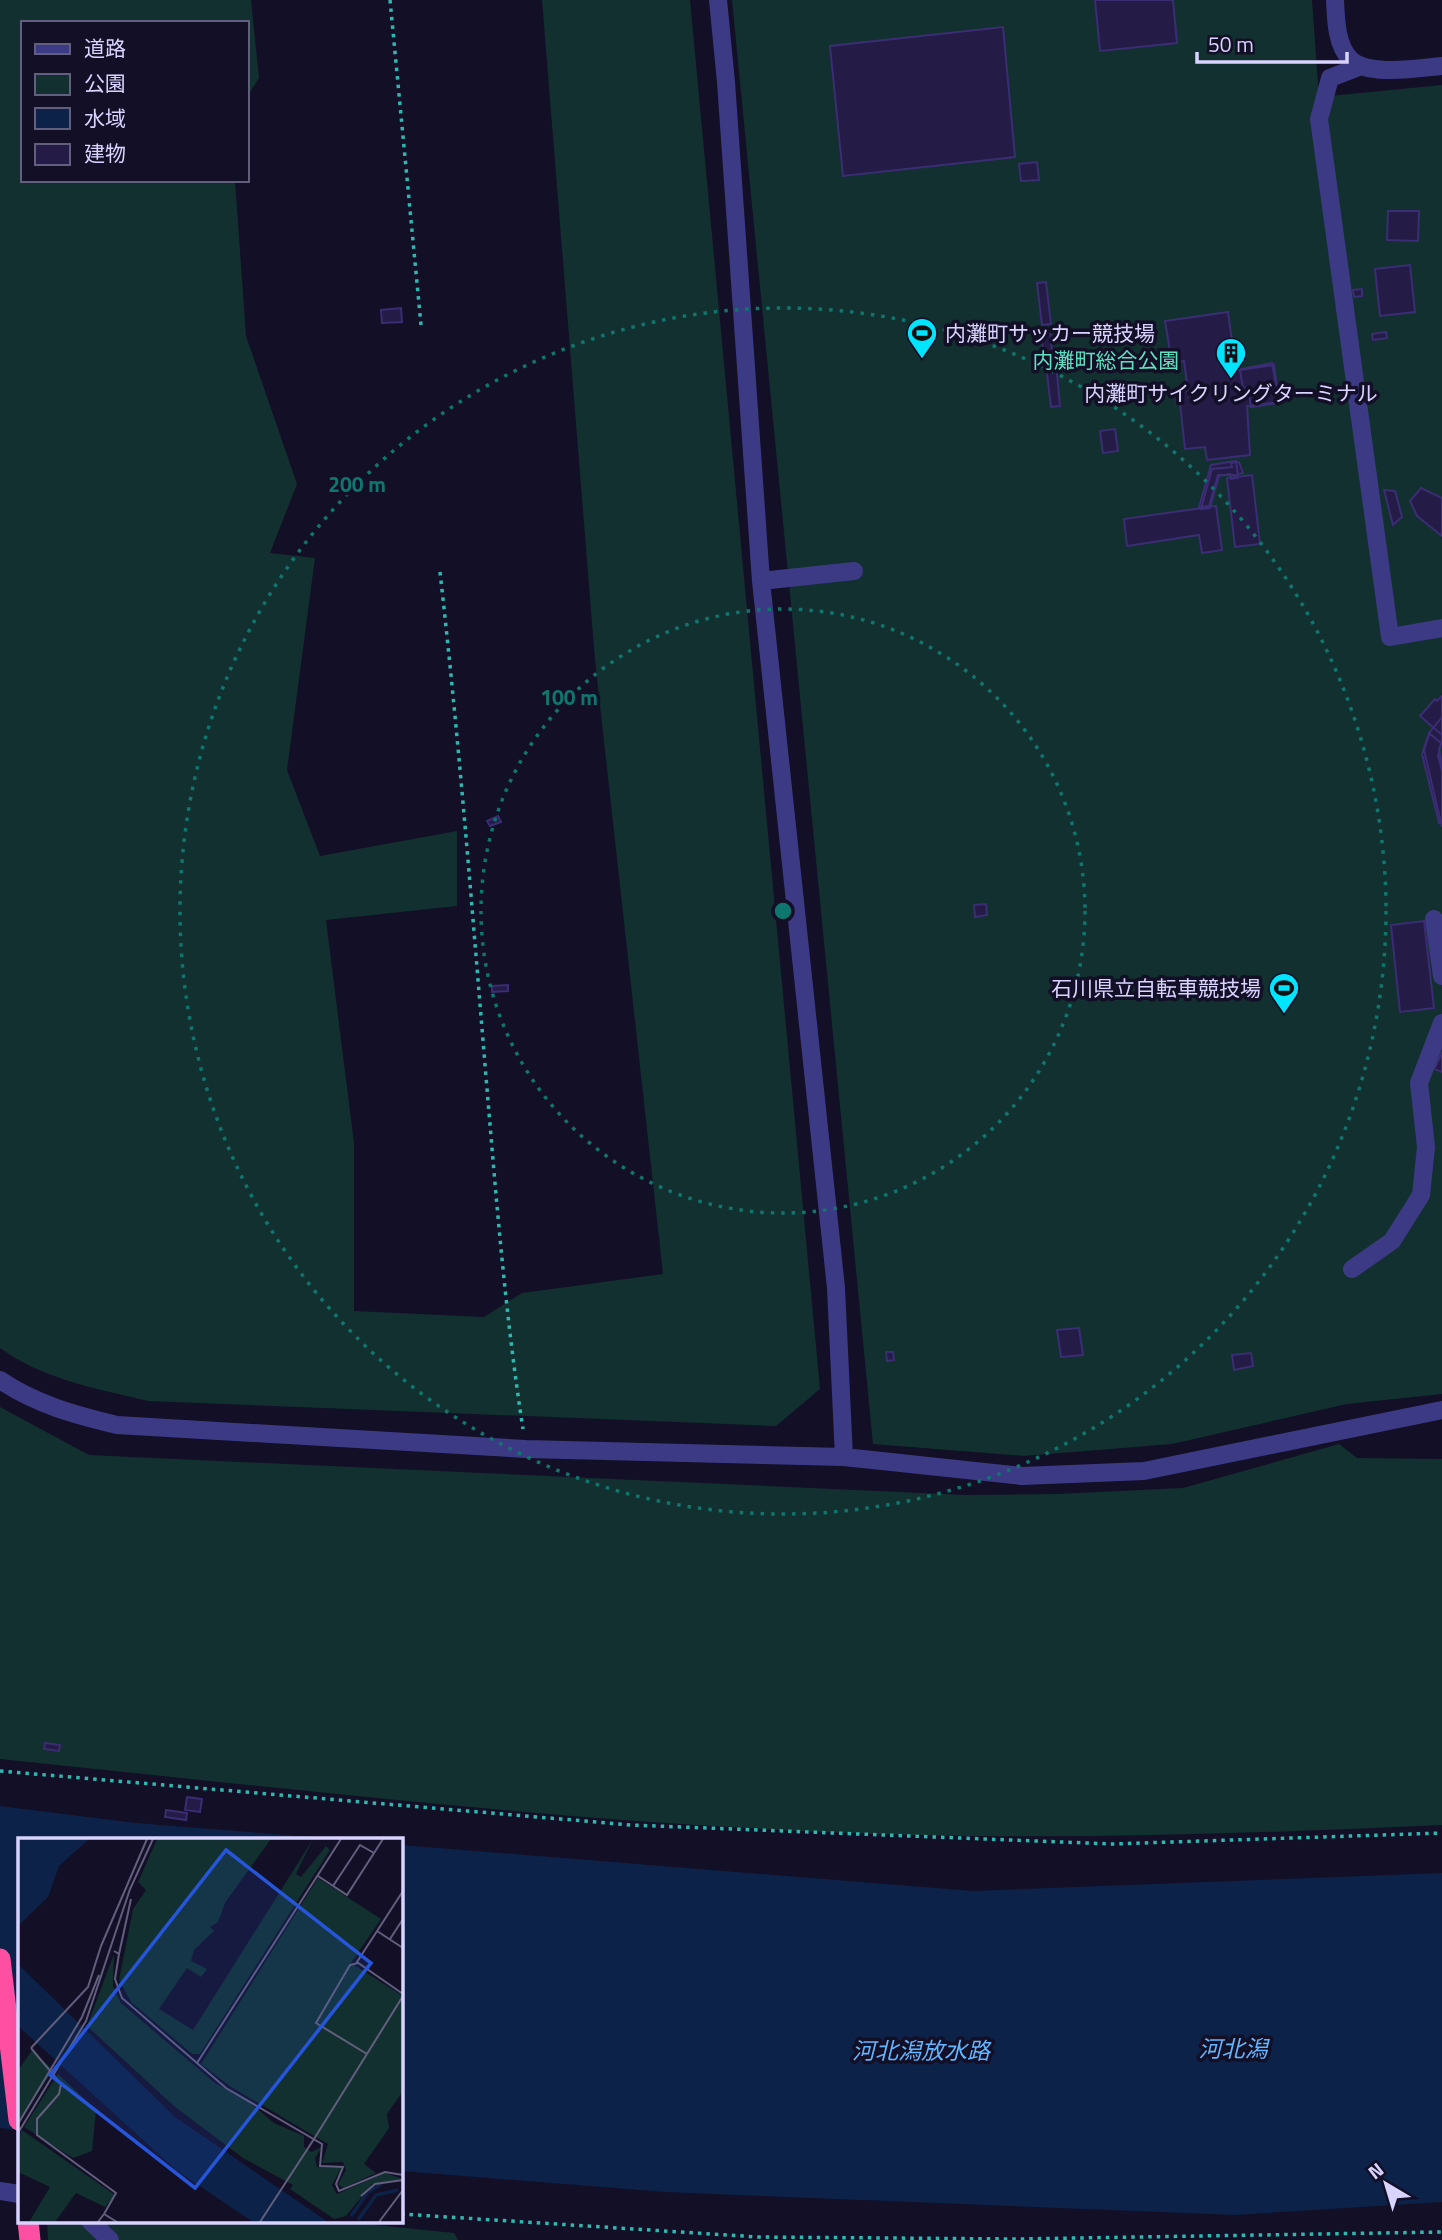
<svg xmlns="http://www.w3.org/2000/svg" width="1442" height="2240" viewBox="0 0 1442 2240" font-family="'Titillium Web','Noto Sans JP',sans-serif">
<rect width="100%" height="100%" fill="#130f26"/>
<path fill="#12302f" d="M 0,0 L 251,0 L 259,78 L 247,97 L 247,23 L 23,23 L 23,180 L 235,180 L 246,336 L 297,484 L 270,553 L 315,558 L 287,770 L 320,856 L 457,831 L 457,906 L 326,920 L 354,1143 L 354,1311 L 484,1317 L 522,1293 L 663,1274 L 595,660 L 542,0 L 690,0 L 820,1389 L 776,1426 L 148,1401 C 98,1389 42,1379 0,1348 Z
M 732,0 L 1312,0 L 1319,97 L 1442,85 L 1442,1394 L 1347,1404 L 1172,1444 L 1024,1456 L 873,1444 Z
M 0,1407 L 89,1455 L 965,1495 L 1057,1494 L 1183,1488 L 1339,1444 L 1357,1458 L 1442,1459 L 1442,1825 C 1266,1833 1089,1839 912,1835 C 607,1827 303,1790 0,1759 Z
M 47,2221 L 337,2221 L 454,2233 L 458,2240 L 48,2240 Z"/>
<path fill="#0c2248" d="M 0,1806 L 136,1823 L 336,1839 L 19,1839 L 19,2130 L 0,2128 Z
M 401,1845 L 973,1891 L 1442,1873 L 1442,2202 L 1236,2215 L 665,2192 L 401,2171 Z"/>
<path fill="#241b47" stroke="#3b2d73" stroke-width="2" d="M 1095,0 L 1173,0 L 1177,43 L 1100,51 Z
M 1003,27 L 1015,157 L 843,176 L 830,46 Z
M 1037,162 L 1039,180 L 1021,181 L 1019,164 Z
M 1388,211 L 1419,211 L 1418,241 L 1387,240 Z
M 1410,265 L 1415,312 L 1380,316 L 1375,269 Z
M 1046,282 L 1051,324 L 1042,325 L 1037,283 Z
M 1362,289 L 1362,296 L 1354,297 L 1353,290 Z
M 401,308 L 402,322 L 382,323 L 381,310 Z
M 1228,312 L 1236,370 L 1272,363 L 1279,402 L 1247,406 L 1250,455 L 1207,460 L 1205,447 L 1185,449 L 1180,403 L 1176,403 L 1175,392 L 1188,391 L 1184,361 L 1172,363 L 1165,321 Z
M 1041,331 L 1050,331 L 1053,359 L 1044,360 Z
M 1386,332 L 1387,338 L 1373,340 L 1372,334 Z
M 1056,364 L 1060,406 L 1051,407 L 1046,365 Z
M 1274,365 L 1279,403 L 1251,407 L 1248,387 L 1243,388 L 1240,370 Z
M 1115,429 L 1118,451 L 1103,453 L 1100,431 Z
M 1236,461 L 1238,475 L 1218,475 L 1209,506 L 1199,507 L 1211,465 Z
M 1239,462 L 1243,473 L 1238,474 L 1238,478 L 1231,479 L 1230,474 L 1219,476 L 1210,508 L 1201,509 L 1212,469 L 1232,467 L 1231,463 Z
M 1252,475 L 1260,544 L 1235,547 L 1227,478 Z
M 1421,488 L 1442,498 L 1442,536 L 1417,516 L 1410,501 Z
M 1384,490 L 1395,491 L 1402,517 L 1393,525 Z
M 1216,506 L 1222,550 L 1202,553 L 1199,535 L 1127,546 L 1124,519 Z
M 1442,696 L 1442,735 L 1420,716 L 1435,699 L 1437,701 Z
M 1442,717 L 1442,742 L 1439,749 L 1442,765 L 1442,827 L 1424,750 L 1430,732 Z
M 1429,733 L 1441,743 L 1438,756 L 1442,771 L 1442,822 L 1439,823 L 1422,754 Z
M 498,816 L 501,822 L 490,826 L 487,821 Z
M 986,904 L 987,915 L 975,917 L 974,905 Z
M 1424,921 L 1434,1008 L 1400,1012 L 1391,925 Z
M 508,985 L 508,991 L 492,992 L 492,986 Z
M 1442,1052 L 1442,1072 L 1432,1068 L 1436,1066 Z
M 1079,1328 L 1083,1355 L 1061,1357 L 1057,1330 Z
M 886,1352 L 893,1352 L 894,1360 L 887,1361 Z
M 1251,1353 L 1253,1366 L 1234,1370 L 1232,1355 Z
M 45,1743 L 60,1745 L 59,1751 L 44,1749 Z
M 187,1797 L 202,1799 L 200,1812 L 185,1810 Z
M 166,1810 L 187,1813 L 186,1820 L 165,1817 Z"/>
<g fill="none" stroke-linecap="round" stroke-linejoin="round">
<path stroke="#2fb8b0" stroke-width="3.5" stroke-dasharray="3.5 5" stroke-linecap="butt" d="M 390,0 L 421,325
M 440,572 C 459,740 472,908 486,1077 C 496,1195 505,1313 523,1429
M 0,1771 L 631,1825 L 1112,1844 L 1442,1833
M 401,2214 L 758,2237 L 1017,2239 L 1442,2232"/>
<path stroke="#3d3a85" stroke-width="18" d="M 718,0 L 726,82 L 761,581 L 836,1288 L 844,1457 L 1022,1476 L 1144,1471 L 1442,1410
M 1335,0 C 1336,19 1336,44 1350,59 C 1367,77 1419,68 1442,66
M 1361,66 L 1330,78 L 1319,119 L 1390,637 L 1442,628
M 761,581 L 854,571
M 1434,919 L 1442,976
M 1352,1269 L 1392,1241 L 1421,1195 L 1426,1147 L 1419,1083 L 1442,1023
M 0,1380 C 35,1404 75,1415 117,1425 L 526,1449 L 844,1457
M 0,2191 L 19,2194
M 90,2221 L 110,2240"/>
<path stroke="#ff4fa3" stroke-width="21" d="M 0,1959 L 19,2120
M 28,2221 L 30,2240"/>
</g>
<g fill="none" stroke="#0f766e" stroke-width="3.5" stroke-dasharray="3.5 7">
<circle cx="783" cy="911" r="302"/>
<circle cx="783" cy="911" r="603"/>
</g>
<defs>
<g id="stadium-pin" transform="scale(1.575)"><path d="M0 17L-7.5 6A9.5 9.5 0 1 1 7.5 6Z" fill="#00e5ff" stroke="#130f26"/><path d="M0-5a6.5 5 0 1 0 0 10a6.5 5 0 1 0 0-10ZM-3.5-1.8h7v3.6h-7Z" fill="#111"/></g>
<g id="building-pin" transform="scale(1.575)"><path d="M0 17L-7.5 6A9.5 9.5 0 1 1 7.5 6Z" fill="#00e5ff" stroke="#130f26"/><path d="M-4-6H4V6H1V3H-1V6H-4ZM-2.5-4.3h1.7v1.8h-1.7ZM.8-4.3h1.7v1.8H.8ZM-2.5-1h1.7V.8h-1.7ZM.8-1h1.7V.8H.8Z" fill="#111"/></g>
</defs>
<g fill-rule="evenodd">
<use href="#stadium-pin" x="922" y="333"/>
<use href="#building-pin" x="1231" y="353"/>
<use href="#stadium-pin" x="1284" y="988"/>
</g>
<g text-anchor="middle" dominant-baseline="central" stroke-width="7" stroke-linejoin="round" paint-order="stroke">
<g font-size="21" fill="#d9d4ff" stroke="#130f26" text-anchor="start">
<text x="945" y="333">内灘町サッカー競技場</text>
<text x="1231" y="393" text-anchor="middle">内灘町サイクリングターミナル</text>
<text x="1261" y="988" text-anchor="end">石川県立自転車競技場</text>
</g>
<g font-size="21" fill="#5fe0c0" stroke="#130f26">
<text x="1106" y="360">内灘町総合公園</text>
</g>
<g font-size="23" font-style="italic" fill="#62b6ff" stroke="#130f26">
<text x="1233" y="2048">河北潟</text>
<text x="921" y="2050">河北潟放水路</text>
</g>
</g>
<g transform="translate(18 1838)">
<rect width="385" height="385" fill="#130f26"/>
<path d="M 139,1 L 253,1 L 207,65 L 200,84 L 192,89 L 196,93 L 176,112 L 173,123 L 189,131 L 183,139 L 169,130 L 141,171 L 175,192 L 295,1 L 278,36 L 283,39 L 308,8 L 312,12 L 182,216 L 174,216 L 113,164 L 101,142 L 115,71 L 128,52 L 120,44 ZM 300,40 L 363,81 L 333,125 L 385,158 L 385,253 L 369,276 L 371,290 L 346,326 L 358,335 L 325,350 L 320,346 L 328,332 L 325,324 L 304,325 L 310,306 L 213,249 L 183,226 ZM 96,116 L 95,148 L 103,165 L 197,245 L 229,262 L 256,285 L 286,298 L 286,309 L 293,314 L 304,309 L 297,320 L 299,329 L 323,330 L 314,347 L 319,356 L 367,335 L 385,341 L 354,346 L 328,378 L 316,381 L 272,351 L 275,347 L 225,320 L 156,268 L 69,188 ZM 14,212 L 35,232 L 0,285 L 0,233 ZM 40,236 L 78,272 L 74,313 L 55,320 L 6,289 ZM 4,292 L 97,357 L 87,369 L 58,355 L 37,384 L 11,384 L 32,349 L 0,334 L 0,299 Z" fill="#12302f"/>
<path d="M 0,1 L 71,1 L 41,28 L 30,59 L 0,88 ZM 0,126 L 157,279 L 310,384 L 235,384 L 158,332 L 0,188 Z" fill="#0c2248"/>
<path fill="none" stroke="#0c2248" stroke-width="3.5" d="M 333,378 L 350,354 L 363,346M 340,382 L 358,357 L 380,352"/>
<path fill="none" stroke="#625e7d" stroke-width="2" d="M 323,1 L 179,225 L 208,250 L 304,306 L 302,328 L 325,329 L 318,346 L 321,353 L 367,334 L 385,337M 300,38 L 329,57 L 365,1M 315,48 L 342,7 L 356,15M 385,53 L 339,124 L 385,156M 359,93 L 385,110M 372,101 L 385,81M 83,108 L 129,1M 96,113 L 101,116 L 97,141 L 104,160 L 179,225M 101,116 L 113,61M 340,125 L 332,127 L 298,185 L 349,216M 13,210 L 43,246 L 41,256 L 19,281 L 19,297 L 98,355 L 86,376M 13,210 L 70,149 L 83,108M 0,286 L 64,179 L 81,137M 0,295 L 68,183 L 112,51 L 135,1M 296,301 L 385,158M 343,358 L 357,346 L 385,342M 80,384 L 86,376 L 99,384M 242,384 L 296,301M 361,384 L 385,352"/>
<path fill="#2655da" fill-opacity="0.15" stroke="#2655da" stroke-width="3.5" d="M 208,12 L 353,125 L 177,350 L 32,237 Z"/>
<rect width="385" height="385" fill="none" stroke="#d9d4ff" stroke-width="3.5"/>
</g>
<circle cx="783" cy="911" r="10" fill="#0f766e" stroke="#130f26" stroke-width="3.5"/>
<g font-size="21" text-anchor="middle" font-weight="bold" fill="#0f766e" stroke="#130f26" stroke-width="7" stroke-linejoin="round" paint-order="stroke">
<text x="357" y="492">200 m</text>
<text x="569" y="705">100 m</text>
</g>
<rect x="21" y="21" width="228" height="161" fill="#130f26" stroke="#625e7d" stroke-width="2"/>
<rect x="35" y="44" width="35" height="10" fill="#3d3a85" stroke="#625e7d" stroke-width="2"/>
<text x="84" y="56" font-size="21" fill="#d9d4ff">道路</text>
<rect x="35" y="74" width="35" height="21" fill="#12302f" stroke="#625e7d" stroke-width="2"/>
<text x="84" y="91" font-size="21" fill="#d9d4ff">公園</text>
<rect x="35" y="108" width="35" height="21" fill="#0c2248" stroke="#625e7d" stroke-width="2"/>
<text x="84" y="126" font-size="21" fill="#d9d4ff">水域</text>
<rect x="35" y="144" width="35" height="21" fill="#241b47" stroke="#625e7d" stroke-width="2"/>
<text x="84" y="161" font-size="21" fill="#d9d4ff">建物</text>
<g transform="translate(1386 2184) rotate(322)" stroke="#130f26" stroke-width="5" paint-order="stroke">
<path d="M0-5L12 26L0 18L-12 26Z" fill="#d9d4ff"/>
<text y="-10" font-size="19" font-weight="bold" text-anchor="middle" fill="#d9d4ff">N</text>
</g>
<path d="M1197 52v10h150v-10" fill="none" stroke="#d9d4ff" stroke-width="3.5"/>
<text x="1208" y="52" font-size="21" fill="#d9d4ff" stroke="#130f26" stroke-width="5" paint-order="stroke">50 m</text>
</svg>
